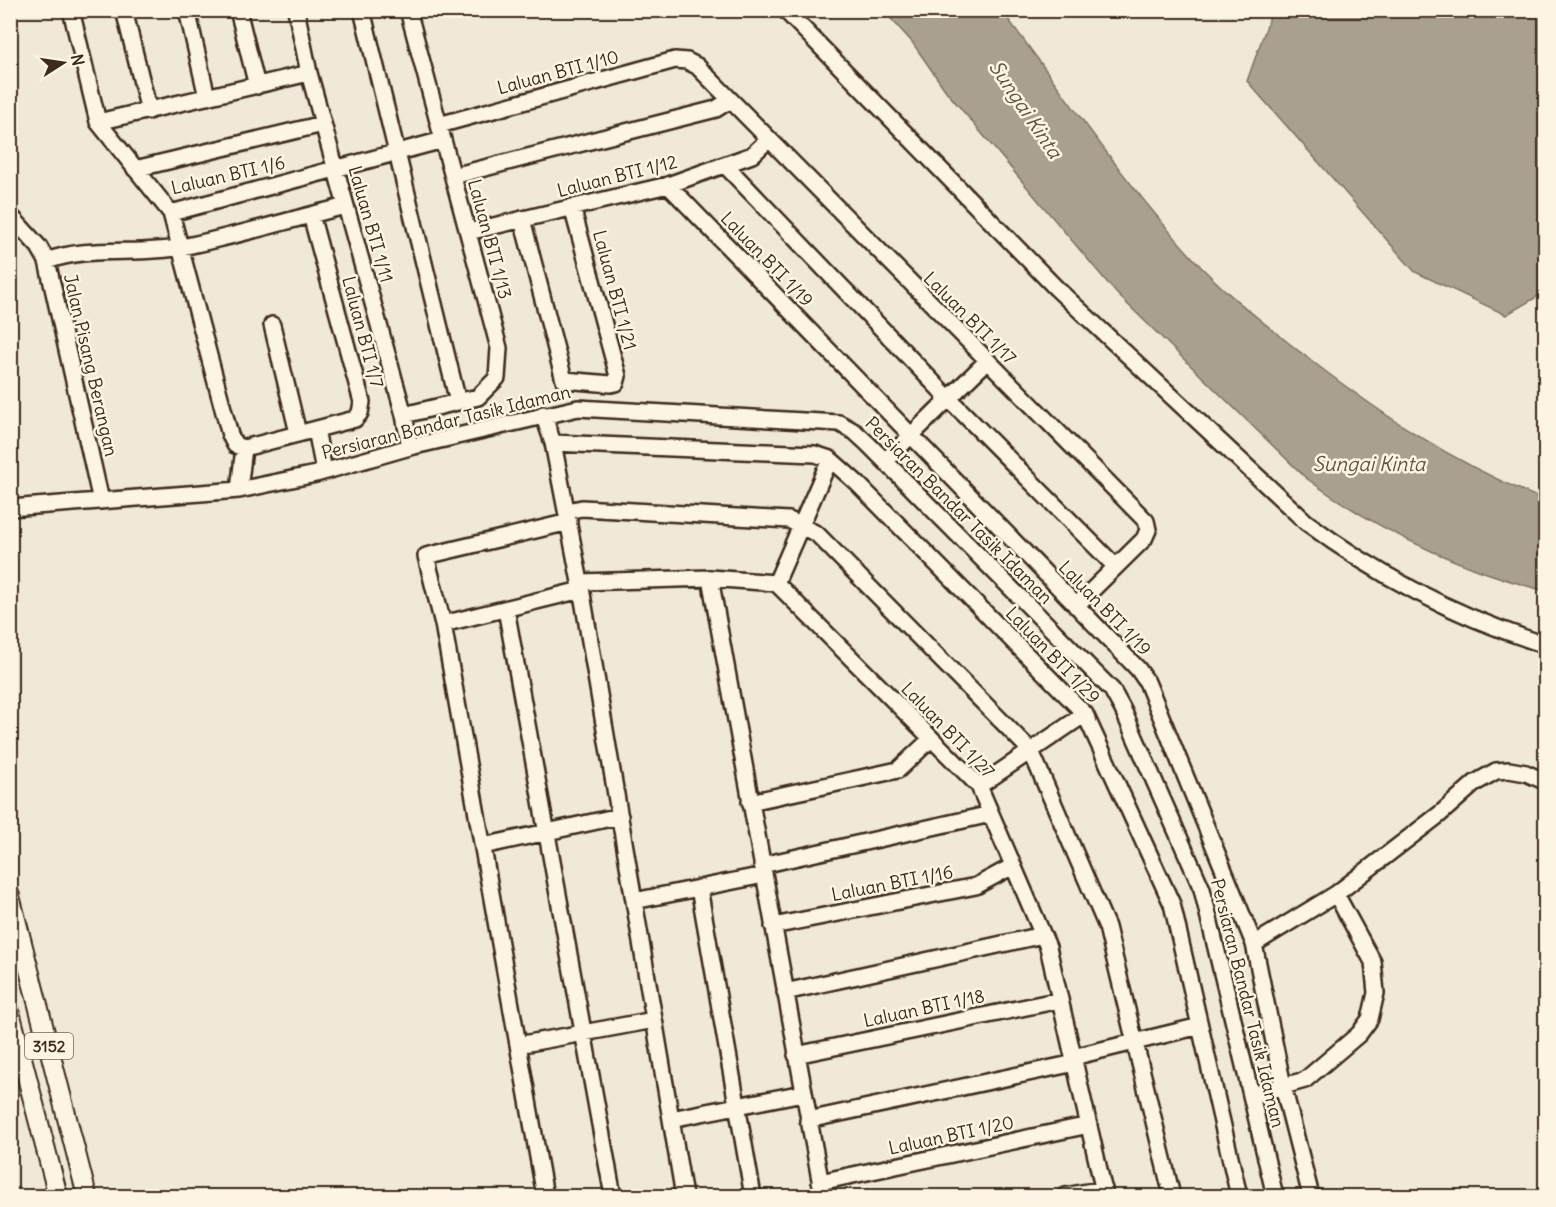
<svg xmlns="http://www.w3.org/2000/svg" width="1556" height="1207" viewBox="0 0 1556 1207" font-family="Delius,sans-serif">
<rect width="100%" height="100%" fill="#f0e9d9"/>
<filter id="ink" filterUnits="userSpaceOnUse"><feTurbulence type="fractalNoise" baseFrequency=".0167" numOctaves="2"/><feDisplacementMap in="SourceGraphic" scale="12" xChannelSelector="R" yChannelSelector="G"/><feConvolveMatrix kernelMatrix="1 2 1 2 8 2 1 2 1" color-interpolation-filters="sRGB"/></filter>
<g filter="url(#ink)">
<path fill="#aaa091" stroke="#7e7163" stroke-width="1.5" d="M 884,11 L 1002,11 C 1067,97 1128,188 1202,268 C 1230,297 1264,323 1295,348 C 1373,409 1453,464 1545,500 L 1545,591 C 1458,568 1378,531 1306,478 L 1117,294 L 946,91 L 912,42 Z
M 1272,11 L 1545,11 L 1545,292 L 1506,315 L 1415,272 L 1247,81 Z"/>
<g fill="none" stroke-linecap="round" stroke-linejoin="round">
<g stroke="#3b2a1e" stroke-width="20">
<path id="minor" d="M 71,10 L 98,122 L 171,213 L 230,435 L 235,445 L 244,448 L 355,419 L 360,413 L 362,402 L 311,215
M 124,10 L 149,111
M 187,10 L 207,97
M 238,10 L 257,86
M 296,10 L 309,73 L 404,415 L 410,447
M 362,10 L 458,402
M 785,10 L 1056,288 L 1306,522 C 1378,576 1460,618 1546,645
M 98,122 L 309,73
M 439,125 L 675,60 L 687,61 L 697,66 L 1146,521 L 1148,530 L 1144,539 L 1076,606
M 725,165 L 949,399 L 1115,566
M 135,169 L 323,124
M 453,176 L 716,109 L 730,100
M 668,185 L 1138,669 L 1147,682 L 1254,944 L 1336,894 L 1440,814 L 1475,783 L 1496,771 L 1509,770 L 1526,773 L 1546,782
M 171,213 L 443,140
M 10,215 L 39,247 L 47,261 L 101,501
M 522,219 L 564,380 L 611,384 L 616,383 L 618,376 L 572,207
M 468,232 L 668,185 L 752,155 L 768,140
M 47,261 C 89,245 137,256 182,247 C 237,236 292,219 346,206
M 272,325 L 298,433
M 543,414 L 553,443 L 580,582 L 684,1196
M 404,415 L 478,397 L 497,378 L 499,348 L 408,10
M 316,429 L 324,471
M 553,443 L 815,454 L 830,459 L 857,483 L 1085,714 L 1172,904 L 1239,1196
M 885,461 L 986,362
M 239,490 L 244,448
M 10,508 L 239,490 L 316,474 L 410,447 L 578,408 L 839,423 L 855,432 L 868,444 L 1112,690 L 1123,710 L 1202,889 L 1275,1196
M 567,511 L 582,508 L 789,520 L 817,534 L 1031,751 L 1107,927 L 1172,1196
M 710,578 L 823,1196
M 580,582 L 710,578 L 776,583 L 979,786 L 1048,947 L 1105,1196
M 776,583 L 830,459
M 506,609 L 613,1196
M 443,624 L 581,590
M 979,786 L 1085,714
M 750,802 L 898,770 L 931,739
M 483,846 L 620,816
M 762,865 L 991,814
M 699,888 L 753,1196
M 634,901 L 764,875
M 773,926 L 976,886 L 1013,866
M 1254,944 L 1283,1086 L 1311,1196
M 785,992 L 1043,935
M 518,1045 L 654,1020
M 796,1055 L 1060,1000
M 1073,1057 L 1200,1026
M 1252,1095 L 1305,1080 L 1359,1034 L 1370,1019 L 1376,993 L 1373,962 L 1336,894
M 671,1119 L 803,1093
M 808,1120 L 1075,1063
M 820,1182 L 1089,1125
M 545,1196 L 443,624 L 426,556 L 569,522
M 1065,1196 L 1104,1189"/>
</g>
<g stroke="#3b2a1e" stroke-width="22">
<path id="major" d="M 10,896 L 87,1196
M 10,1012 L 58,1196"/>
</g>
<use href="#minor" stroke="#fcf5e5" stroke-width="15"/>
<use href="#major" stroke="#fcf5e5" stroke-width="18"/>
</g>
</g>
<g text-anchor="middle" dominant-baseline="central" stroke-width="5" stroke-linejoin="round" paint-order="stroke">
<rect fill="#fcf5e5" stroke="#75675a" stroke-width="1.5" x="25" y="1033" width="48" height="26" rx="4.5"/>
<g font-size="16" font-weight="bold" fill="#3b2a1e">
<text x="49" y="1046">3152</text>
</g>
<g font-size="18" fill="#3b2a1e" stroke="#fcf5e5">
<text transform="translate(558 72) rotate(-15)">Laluan BTI 1/10</text>
<text transform="translate(228 175) rotate(-13)">Laluan BTI 1/6</text>
<text transform="translate(617 176) rotate(-14)">Laluan BTI 1/12</text>
<text transform="translate(371 224) rotate(74)">Laluan BTI 1/11</text>
<text transform="translate(490 239) rotate(75)">Laluan BTI 1/13</text>
<text transform="translate(767 259) rotate(46)">Laluan BTI 1/19</text>
<text transform="translate(615 290) rotate(75)">Laluan BTI 1/21</text>
<text transform="translate(970 318) rotate(45)">Laluan BTI 1/17</text>
<text transform="translate(363 332) rotate(75)">Laluan BTI 1/7</text>
<text transform="translate(91 365) rotate(77)">Jalan Pisang Berangan</text>
<text transform="translate(446 422) rotate(-14)">Persiaran Bandar Tasik Idaman</text>
<text transform="translate(959 510) rotate(45)">Persiaran Bandar Tasik Idaman</text>
<text transform="translate(1105 608) rotate(46)">Laluan BTI 1/19</text>
<text transform="translate(1053 655) rotate(46)">Laluan BTI 1/29</text>
<text transform="translate(948 730) rotate(46)">Laluan BTI 1/27</text>
<text transform="translate(892 883) rotate(-11)">Laluan BTI 1/16</text>
<text transform="translate(1248 1003) rotate(76)">Persiaran Bandar Tasik Idaman</text>
<text transform="translate(924 1008) rotate(-12)">Laluan BTI 1/18</text>
<text transform="translate(951 1135) rotate(-12)">Laluan BTI 1/20</text>
</g>
<g font-size="20" font-style="italic" fill="#625346" stroke="#fcf5e5">
<text transform="translate(1026 109) rotate(56)">Sungai Kinta</text>
<text x="1369" y="463">Sungai Kinta</text>
</g>
</g>
<rect width="1556" height="1207" fill="none" stroke="#fcf5e5" stroke-width="36"/>
<rect x="18" y="18" width="1520" height="1171" fill="none" stroke="#3b2a1e" stroke-width="2" filter="url(#ink)"/>
<g transform="translate(63 63) rotate(78)" stroke="#fcf5e5" stroke-width="4.5" paint-order="stroke">
<path d="M0-4.5L10 22L0 15L-10 22Z" fill="#3b2a1e"/>
<text y="-9" font-size="16" font-weight="bold" text-anchor="middle" fill="#3b2a1e">N</text>
</g>
</svg>
